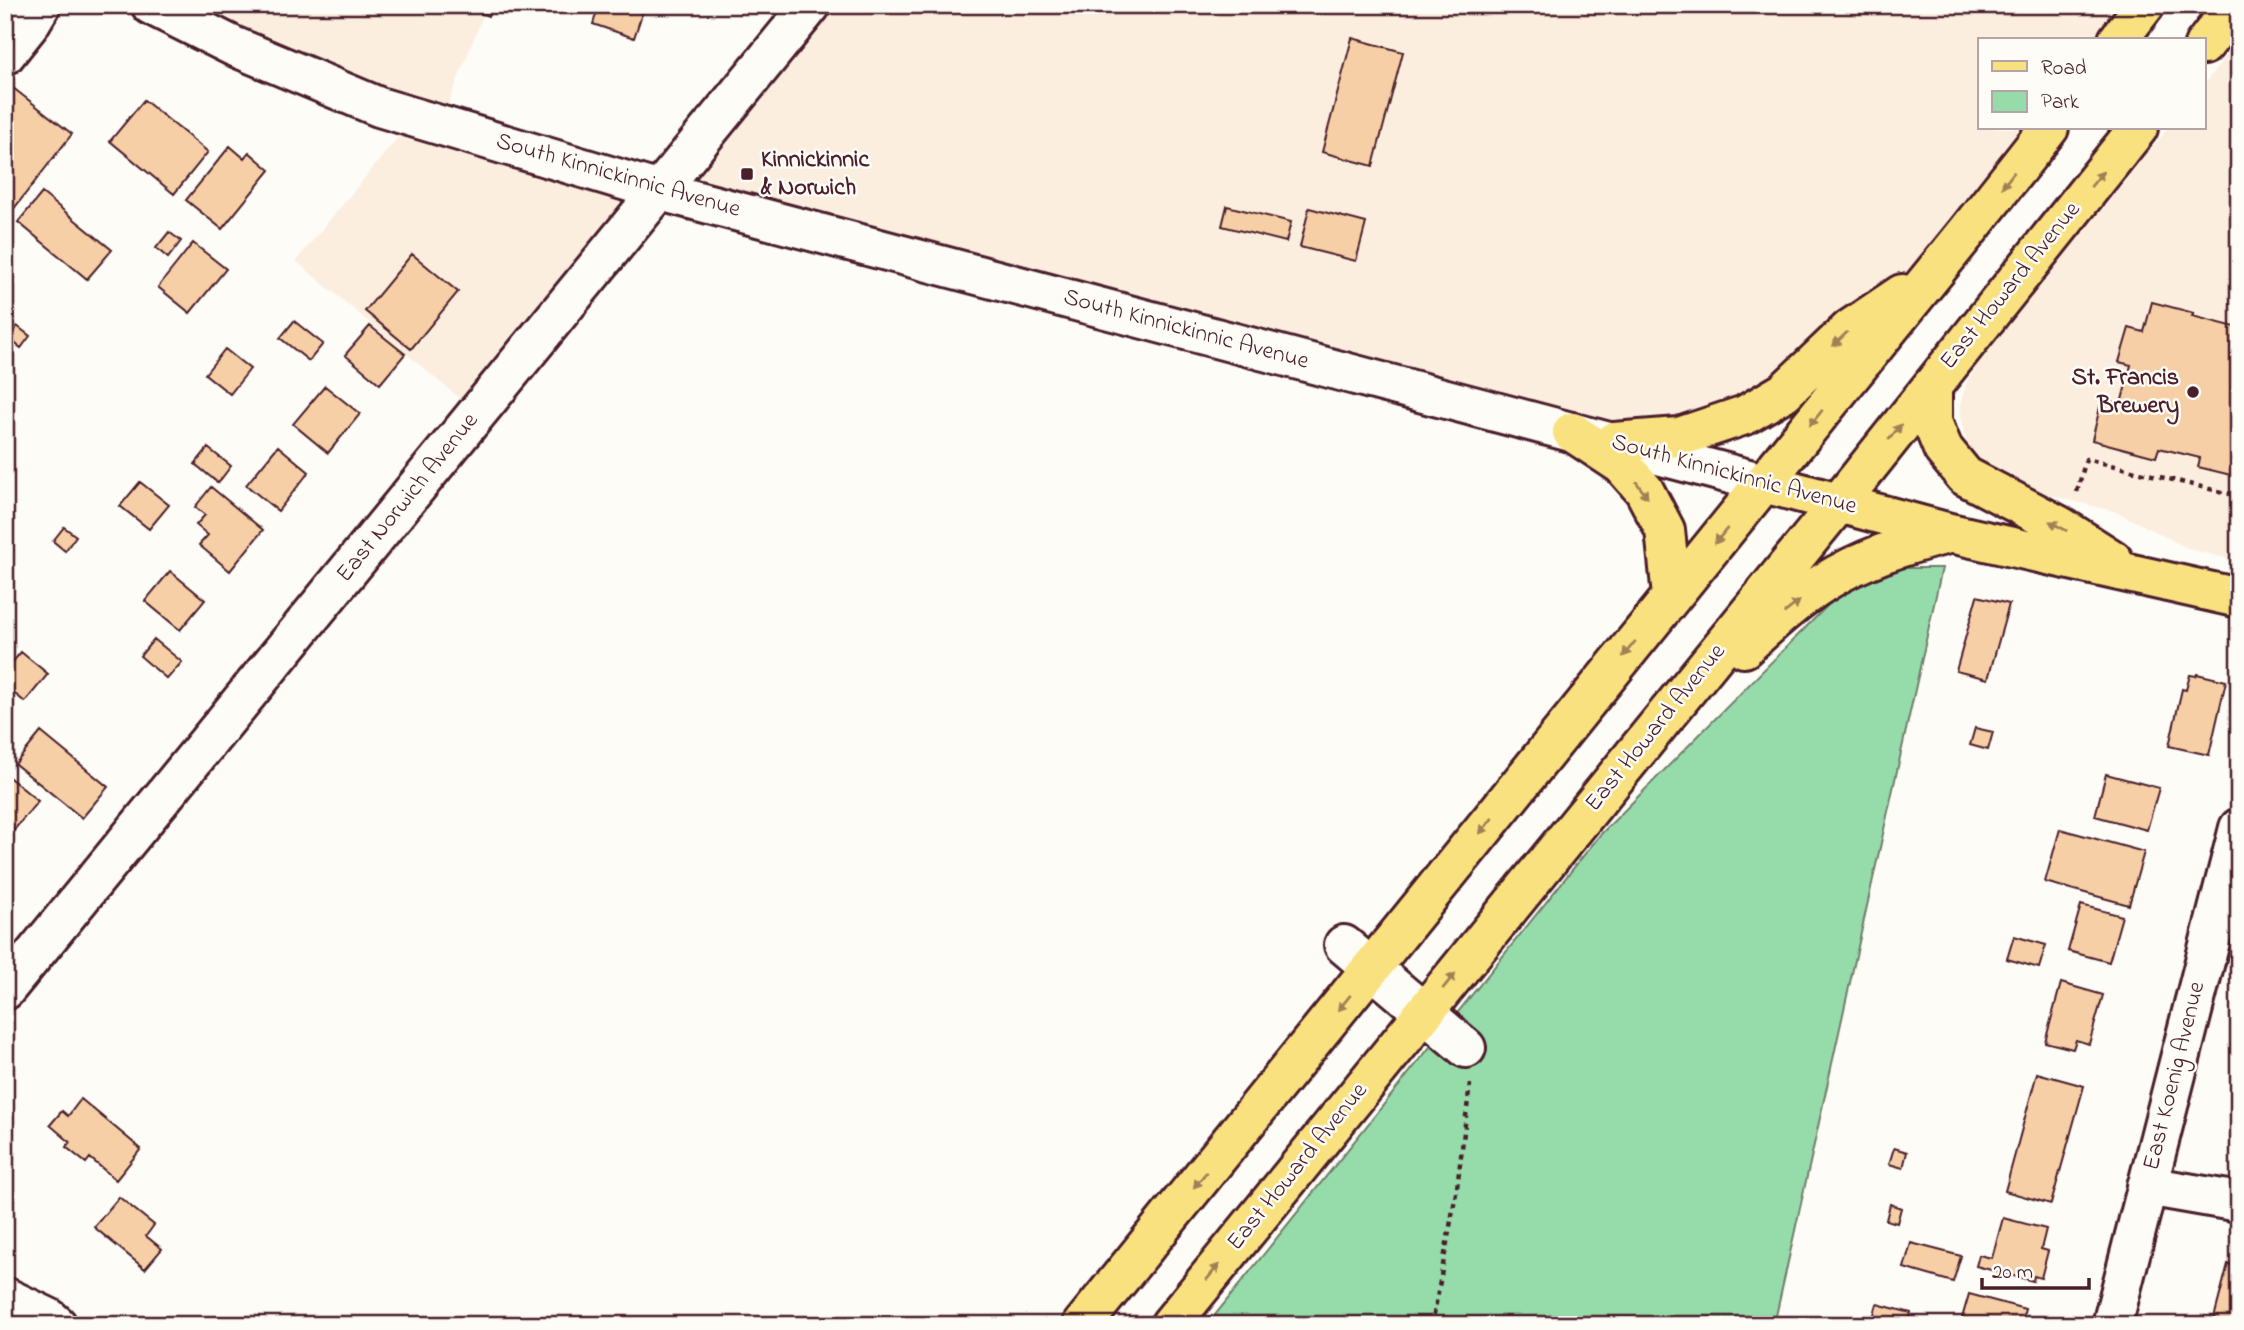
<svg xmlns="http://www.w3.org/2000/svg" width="2244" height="1330" viewBox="0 0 2244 1330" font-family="'Indie Flower',sans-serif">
<rect width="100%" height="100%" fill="#fdfcf7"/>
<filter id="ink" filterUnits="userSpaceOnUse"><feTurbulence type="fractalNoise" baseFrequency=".0143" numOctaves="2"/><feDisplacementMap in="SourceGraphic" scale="14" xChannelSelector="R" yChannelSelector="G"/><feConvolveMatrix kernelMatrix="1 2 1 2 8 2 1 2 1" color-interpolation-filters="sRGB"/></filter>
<g filter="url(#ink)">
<path fill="#fbeedf" d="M 151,5 L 487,5 L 440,125 L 660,190 L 811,5 L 2145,5 L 2118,40 L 1980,40 L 1980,128 L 2049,128 L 1967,232 L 1784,392 L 1614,442 L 660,191 L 477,413 L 296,261 L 414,118 Z
M 2239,40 L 2239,562 L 2187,548 L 2117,512 L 2009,485 L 1984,469 L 1969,449 L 1963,430 L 1960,405 L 1967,382 L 1977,364 L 2168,128 L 2204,128 L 2204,84 Z"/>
<path fill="#96dcaa" stroke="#707e6a" stroke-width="2" d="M 1904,568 L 1942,568 L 1774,1325 L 1207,1325 L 1600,835 L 1831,602 L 1847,590 Z"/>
<path fill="#f7cfa6" stroke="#4a1f2b" stroke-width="2" d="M 459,5 L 493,5 L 488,16 Z
M 599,5 L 645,5 L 634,38 L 593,24 Z
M 1352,38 L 1403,52 L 1373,166 L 1322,152 Z
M 8,84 L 72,134 L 5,220 L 5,87 Z
M 144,100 L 208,152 L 174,194 L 110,141 Z
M 230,146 L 244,158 L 249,152 L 270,170 L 222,229 L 186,200 Z
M 42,193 L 112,250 L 87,279 L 18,222 Z
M 1227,206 L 1291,222 L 1286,242 L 1222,226 Z
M 1309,208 L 1366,223 L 1356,261 L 1300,247 Z
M 169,232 L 181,241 L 168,258 L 156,248 Z
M 193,243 L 226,269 L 190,313 L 158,287 Z
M 412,254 L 458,292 L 411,349 L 365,311 Z
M 2152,302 L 2194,313 L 2192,316 L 2239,328 L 2239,477 L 2198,467 L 2200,458 L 2159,448 L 2156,457 L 2092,440 L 2102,399 L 2121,404 L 2131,365 L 2119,362 L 2129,328 L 2144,332 Z
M 294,321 L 323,344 L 309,361 L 280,338 Z
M 17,326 L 30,336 L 21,348 L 8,338 Z
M 370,326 L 405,354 L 380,384 L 345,355 Z
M 225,349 L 250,369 L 230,394 L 205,374 Z
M 325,386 L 360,414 L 328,453 L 293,424 Z
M 278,446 L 309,472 L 278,511 L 246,485 Z
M 208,448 L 231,466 L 218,483 L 195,464 Z
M 140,482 L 169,505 L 149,529 L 120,506 Z
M 211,487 L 263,530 L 230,571 L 199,545 L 208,535 L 196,525 L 205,515 L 195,507 Z
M 64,527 L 76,536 L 65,551 L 53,541 Z
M 170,571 L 205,600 L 180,630 L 145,601 Z
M 1977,596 L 2009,604 L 1988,679 L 1956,671 Z
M 154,639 L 182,662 L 167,679 L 140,656 Z
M 21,652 L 48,674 L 25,702 L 5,686 L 5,671 Z
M 2197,674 L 2226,681 L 2209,755 L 2169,746 L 2182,689 L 2186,690 L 2190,675 L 2196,676 Z
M 1975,728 L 1993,732 L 1988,750 L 1970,745 Z
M 41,732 L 108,787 L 82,818 L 15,764 Z
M 5,774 L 38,801 L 5,841 Z
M 2106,774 L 2159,788 L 2147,830 L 2095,816 Z
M 2060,829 L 2144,852 L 2129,905 L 2045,882 Z
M 2081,905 L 2122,916 L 2109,962 L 2068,951 Z
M 2014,936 L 2046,945 L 2039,968 L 2007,959 Z
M 2061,983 L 2103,995 L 2089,1044 L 2076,1040 L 2073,1049 L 2045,1042 Z
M 2037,1073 L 2084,1086 L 2051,1204 L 2005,1191 Z
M 81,1099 L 141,1149 L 116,1180 L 90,1158 L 86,1163 L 66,1147 L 70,1142 L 50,1125 L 62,1111 L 68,1116 Z
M 1894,1148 L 1907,1152 L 1903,1168 L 1889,1164 Z
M 119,1197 L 154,1225 L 146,1236 L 162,1249 L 145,1269 L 94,1227 Z
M 1890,1204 L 1901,1208 L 1897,1223 L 1886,1220 Z
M 2003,1218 L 2046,1229 L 2041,1249 L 2048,1251 L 2041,1278 L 2034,1276 L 2033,1281 L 1976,1266 L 1979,1255 L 1992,1258 Z
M 1911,1243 L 1961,1256 L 1953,1282 L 1904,1268 Z
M 2228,1264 L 2239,1267 L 2239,1325 L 2213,1322 Z
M 1969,1294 L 2025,1309 L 2021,1325 L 1960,1325 Z
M 1877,1304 L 1911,1313 L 1908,1325 L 1871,1325 Z"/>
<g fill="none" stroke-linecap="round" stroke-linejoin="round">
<g stroke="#4a1f2b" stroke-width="44">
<path id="minor" d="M 151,5 L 233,46 L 379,107 L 660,191 L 1764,483
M 5,55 L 29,25 L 41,5
M 1344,945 L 1466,1048
M 5,990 L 811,5
M 2147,1186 L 2239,1202
M 5,1297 L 49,1318 L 57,1325
M 2112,1325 L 2239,828"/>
</g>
<g stroke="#4a1f2b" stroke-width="44">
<path id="major" d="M 2118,40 L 2145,5
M 2204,45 L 2235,5
M 1932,386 L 1932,422 L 1943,449 L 1965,476 L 2060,526 L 2113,560
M 1572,432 L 1622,465 L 1644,490 L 1665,530 L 1672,596
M 1614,442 L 1679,437 L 1745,415 L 1784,392 L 1850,329 L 1902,294
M 1764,483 L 1950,533 L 2239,598
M 1744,648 C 1769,625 1795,601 1823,583 C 1862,558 1904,545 1948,534
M 1082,1325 L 1967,232 L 2049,128
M 1170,1325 L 1838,504 L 2138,128"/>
</g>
<path stroke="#4a1f2b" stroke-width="4.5" stroke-dasharray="5 5" stroke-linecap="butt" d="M 2077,492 L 2086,459 L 2239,496
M 1432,1325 L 1457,1188 L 1470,1084"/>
<use href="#minor" stroke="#fdfcf7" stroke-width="38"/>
<use href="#major" stroke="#fae180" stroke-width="38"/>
</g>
<defs><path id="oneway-solid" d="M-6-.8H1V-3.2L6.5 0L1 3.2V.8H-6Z" transform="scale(1.75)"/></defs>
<g fill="#a28056">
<use href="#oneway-solid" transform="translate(2097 179) rotate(-51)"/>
<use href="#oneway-solid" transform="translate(2008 180) rotate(128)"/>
<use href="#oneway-solid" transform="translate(1840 339) rotate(136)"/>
<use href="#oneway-solid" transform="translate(1816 418) rotate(129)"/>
<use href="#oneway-solid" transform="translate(1895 432) rotate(-51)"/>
<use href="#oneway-solid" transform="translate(1642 490) rotate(55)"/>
<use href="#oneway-solid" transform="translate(2058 526) rotate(-151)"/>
<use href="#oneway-solid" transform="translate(1721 536) rotate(129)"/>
<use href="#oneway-solid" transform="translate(1792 607) rotate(-38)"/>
<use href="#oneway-solid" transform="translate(1629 649) rotate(129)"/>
<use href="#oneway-solid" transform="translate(1486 826) rotate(129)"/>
<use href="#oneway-solid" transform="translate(1449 981) rotate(-51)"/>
<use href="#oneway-solid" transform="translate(1344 1003) rotate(129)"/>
<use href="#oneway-solid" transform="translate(1200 1180) rotate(129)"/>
<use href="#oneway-solid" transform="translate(1213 1272) rotate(-51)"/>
</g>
</g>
<g fill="#4a1f2b" stroke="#fdfcf7" stroke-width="2.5">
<rect x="740" y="167" width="14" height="14" rx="3.5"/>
<circle cx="2193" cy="392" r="7"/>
</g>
<g text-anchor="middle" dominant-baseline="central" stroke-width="5" stroke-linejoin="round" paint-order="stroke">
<g font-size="24" font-weight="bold" fill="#4a1f2b" stroke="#fdfcf7" text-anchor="start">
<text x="761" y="160">Kinnickinnic<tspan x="761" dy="28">&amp; Norwich</tspan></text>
<text x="2179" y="378" text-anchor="end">St. Francis<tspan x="2179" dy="28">Brewery</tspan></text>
</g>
<g font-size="24" fill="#4a1f2b" stroke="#fdfcf7">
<text transform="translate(618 176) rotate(16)">South Kinnickinnic Avenue</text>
<text transform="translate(2011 286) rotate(-51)">East Howard Avenue</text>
<text transform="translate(1186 330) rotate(15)">South Kinnickinnic Avenue</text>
<text transform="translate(1734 475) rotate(15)">South Kinnickinnic Avenue</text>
<text transform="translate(408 498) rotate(-51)">East Norwich Avenue</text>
<text transform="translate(1656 728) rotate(-51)">East Howard Avenue</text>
<text transform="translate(2175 1076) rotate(-76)">East Koenig Avenue</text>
<text transform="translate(1298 1167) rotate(-51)">East Howard Avenue</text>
</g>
</g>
<rect width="2244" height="1330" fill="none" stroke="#fdfcf7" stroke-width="28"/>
<rect x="14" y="14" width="2216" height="1302" fill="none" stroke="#4a1f2b" stroke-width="2.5" filter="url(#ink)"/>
<rect x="1978" y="38" width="228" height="91" fill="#fdfcf7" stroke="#b5a4a5" stroke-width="2"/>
<rect x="1992" y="61" width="35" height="10" fill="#fae180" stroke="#b5a4a5" stroke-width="2"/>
<text x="2041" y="74" font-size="21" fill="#4a1f2b">Road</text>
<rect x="1992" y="91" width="35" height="21" fill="#96dcaa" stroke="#b5a4a5" stroke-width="2"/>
<text x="2041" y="108" font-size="21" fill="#4a1f2b">Park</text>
<path d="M1982 1278v10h107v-10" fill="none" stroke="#4a1f2b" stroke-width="3.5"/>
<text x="1992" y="1278" font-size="21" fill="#4a1f2b" stroke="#fdfcf7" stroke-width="5" paint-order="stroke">20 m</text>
</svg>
